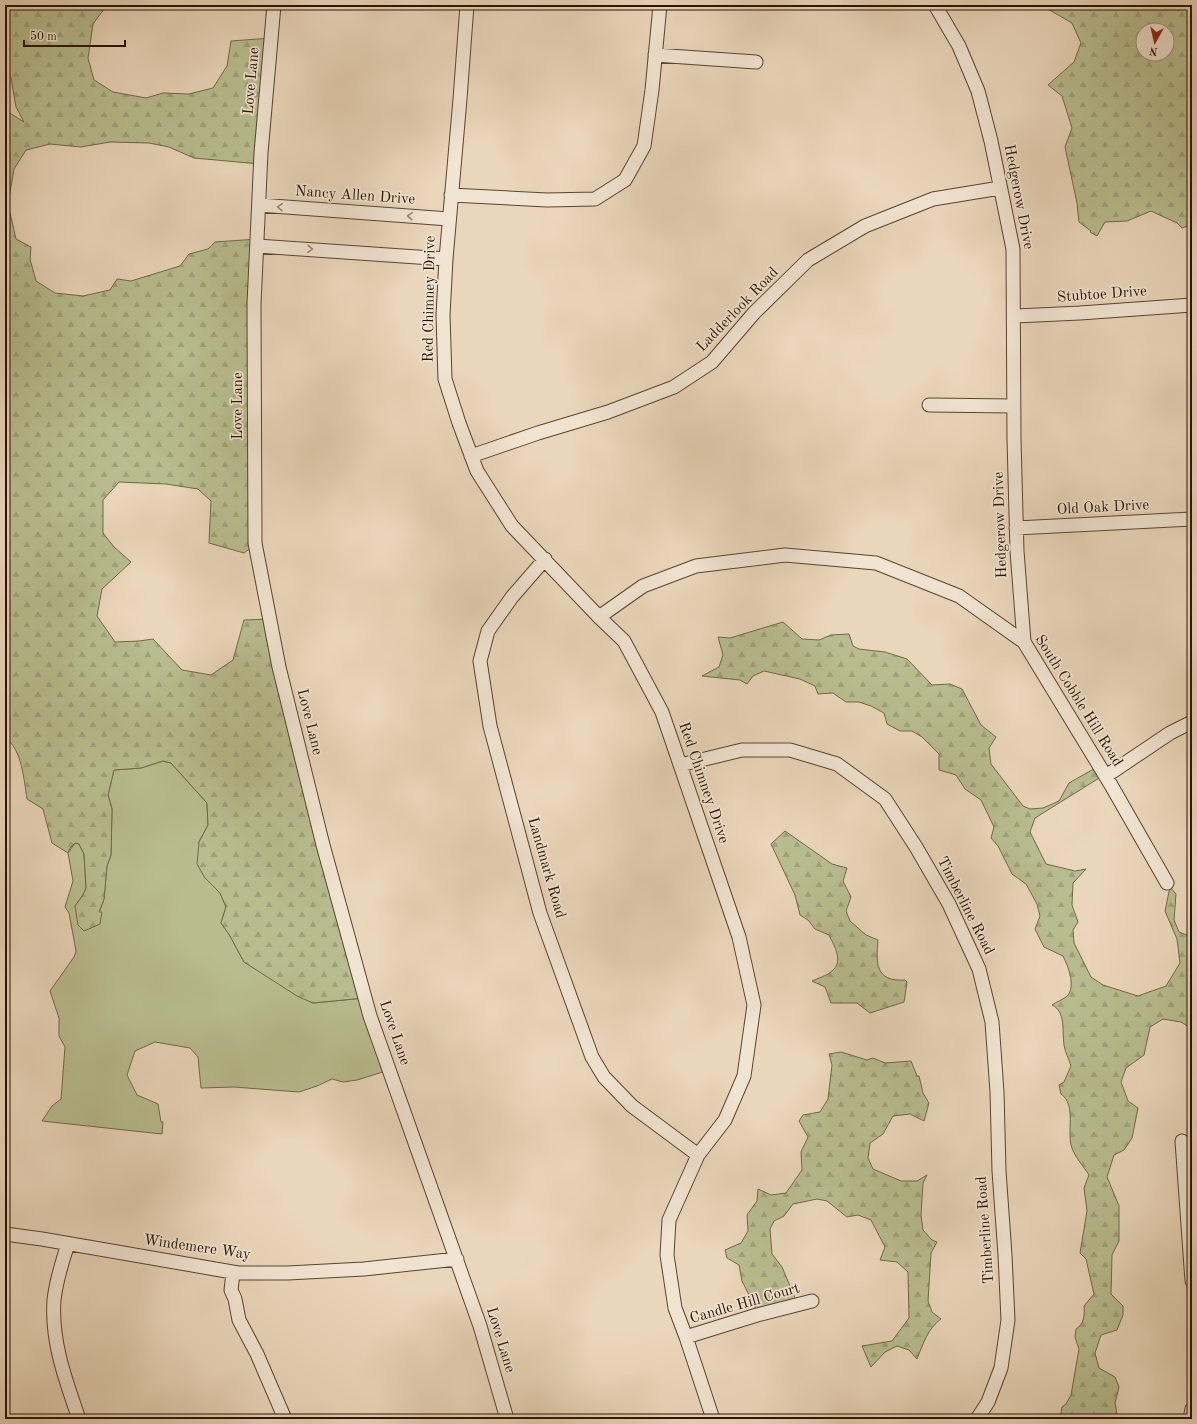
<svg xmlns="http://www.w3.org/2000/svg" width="1197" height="1424" viewBox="0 0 1197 1424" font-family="'Old Standard TT',serif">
<defs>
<pattern id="forest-firs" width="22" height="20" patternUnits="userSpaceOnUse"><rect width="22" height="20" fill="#b8bd8f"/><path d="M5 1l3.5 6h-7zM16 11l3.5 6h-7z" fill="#9ea27a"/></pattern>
</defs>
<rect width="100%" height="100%" fill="#ead6ba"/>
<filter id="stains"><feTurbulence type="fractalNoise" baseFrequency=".005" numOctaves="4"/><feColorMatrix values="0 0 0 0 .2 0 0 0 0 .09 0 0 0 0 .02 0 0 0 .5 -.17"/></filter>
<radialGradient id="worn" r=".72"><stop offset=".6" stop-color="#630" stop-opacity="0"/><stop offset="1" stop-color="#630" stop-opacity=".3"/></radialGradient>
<path fill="#b8bd8f" stroke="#706848" d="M 163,761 L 171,763 L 207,803 L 208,825 L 199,842 L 205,878 L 220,893 L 226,907 L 221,923 L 230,936 L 244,962 L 313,1003 L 364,998 L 389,1070 L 357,1080 L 343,1082 L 332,1079 L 317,1086 L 299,1092 L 234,1087 L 201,1088 L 198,1057 L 190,1048 L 155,1042 L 135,1051 L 127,1075 L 137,1095 L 158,1104 L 161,1122 L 163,1122 L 162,1134 L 42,1121 L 52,1106 L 61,1099 L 65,1047 L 59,1036 L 59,1018 L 50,991 L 74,957 L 76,951 L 69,913 L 65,907 L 73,881 L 68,853 L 75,843 L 79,844 L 84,854 L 86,888 L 83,895 L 75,906 L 99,913 L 104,899 L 107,866 L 111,855 L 112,809 L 108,795 L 114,770 L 141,768 Z"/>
<path fill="url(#forest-firs)" stroke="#706848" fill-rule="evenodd" d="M 5,5 L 107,5 L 93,24 L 88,58 L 94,80 L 113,92 L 146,98 L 163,93 L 189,94 L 213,88 L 227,66 L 231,41 L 271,38 L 260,164 L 194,158 L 169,147 L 149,143 L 110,142 L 81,147 L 50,144 L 26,150 L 14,169 L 8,204 L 16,239 L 31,247 L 30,259 L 36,281 L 55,293 L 83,296 L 110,290 L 117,279 L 131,281 L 180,266 L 189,254 L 208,249 L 215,242 L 258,239 L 256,544 L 244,553 L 209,543 L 211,501 L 198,489 L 166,484 L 119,482 L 103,500 L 103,533 L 114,547 L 131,562 L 102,589 L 97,616 L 115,642 L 139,641 L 153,639 L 182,670 L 211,675 L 233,660 L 244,620 L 270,619 L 364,998 L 313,1003 L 297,996 L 244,962 L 230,936 L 221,923 L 226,907 L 220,893 L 205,878 L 197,864 L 199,842 L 208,825 L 207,803 L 171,763 L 163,761 L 141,768 L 114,770 L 108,795 L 112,809 L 111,855 L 107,866 L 104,899 L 99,912 L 102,912 L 100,924 L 84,931 L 78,925 L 75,906 L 83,895 L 86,888 L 84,854 L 79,844 L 75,843 L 70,848 L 68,853 L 52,843 L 43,809 L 27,799 C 24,781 22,748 5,738 L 5,152 L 8,145 L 5,134 L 5,110 L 24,122 L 16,107 L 11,78 L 5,71 Z
M 1041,5 L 1192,5 L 1192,224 L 1182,228 L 1177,223 L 1151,211 L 1127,221 L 1105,222 L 1097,236 L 1090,232 L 1091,231 L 1079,222 L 1077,203 L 1065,147 L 1072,128 L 1062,96 L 1048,85 L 1074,62 L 1081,43 L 1072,23 ZM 1143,30 L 1167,30 L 1167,54 L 1143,54 Z
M 783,622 L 802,639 L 819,640 L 831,635 L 849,634 L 853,646 L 859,649 L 885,652 L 907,659 L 932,685 L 950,684 L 962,689 L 981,725 L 996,737 L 989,748 L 991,764 L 1023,806 L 1030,809 L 1043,808 L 1059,801 L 1069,783 L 1099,766 L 1104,775 L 1035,818 L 1030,832 L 1046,864 L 1075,871 L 1086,869 L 1073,883 L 1072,905 L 1078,922 L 1073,930 L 1074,943 L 1091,977 L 1103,985 L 1138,996 L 1166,986 L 1180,963 L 1177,939 L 1165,911 L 1170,887 L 1176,894 L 1174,920 L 1179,932 L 1192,937 L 1192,1029 L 1181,1022 L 1163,1019 L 1150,1027 L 1144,1055 L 1126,1068 L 1121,1082 L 1128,1101 L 1138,1108 L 1132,1138 L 1124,1150 L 1114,1155 L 1107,1177 L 1119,1206 L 1119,1241 L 1112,1255 L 1111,1294 L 1123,1306 L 1123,1315 L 1117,1330 L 1101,1335 L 1095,1353 L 1099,1368 L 1115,1377 L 1119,1387 L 1115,1403 L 1118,1419 L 1060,1419 L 1062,1407 L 1066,1404 L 1071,1395 L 1079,1349 L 1075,1337 L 1076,1329 C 1084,1324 1085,1315 1084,1306 L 1094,1294 L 1086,1259 L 1080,1253 L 1087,1211 L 1084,1188 L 1089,1175 C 1084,1167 1075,1157 1072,1148 C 1066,1133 1077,1105 1061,1094 L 1059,1085 L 1064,1082 L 1071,1066 C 1069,1059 1065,1052 1064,1045 C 1062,1032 1066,1011 1052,1005 C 1056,1002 1062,1000 1066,997 C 1077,988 1068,966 1063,956 L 1044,947 L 1035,929 L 1040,916 L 1037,904 L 1026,884 L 1012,874 L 998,846 L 991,838 L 994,827 L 981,800 L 965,789 L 956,775 L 939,770 L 939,754 L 922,737 L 912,731 L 900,731 L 887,724 L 884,713 L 871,706 L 859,702 L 846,702 L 833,693 L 818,694 L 815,686 L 800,679 L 764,671 L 753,676 L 747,684 L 740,680 L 702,676 L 719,667 L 723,655 L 718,637 L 730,638 Z
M 785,831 L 832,864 L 847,868 L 843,881 L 851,897 L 846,911 L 850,921 L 866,935 L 878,940 C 876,963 875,982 905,980 L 907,982 L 904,1002 L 870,1013 L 857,1003 L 831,1003 L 825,987 L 812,981 C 818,978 827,976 832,971 C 844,962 834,945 829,935 L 815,929 L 808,920 L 800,915 L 795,895 L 771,844 Z
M 841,1052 L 867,1060 L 873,1058 L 885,1063 L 911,1061 L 917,1076 L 919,1076 L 923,1093 L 929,1103 L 924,1121 L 910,1114 L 893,1116 L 883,1134 L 870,1143 L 868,1158 L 873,1169 L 901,1181 L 917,1181 L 927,1175 L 923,1183 L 921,1215 L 923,1230 L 932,1240 L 937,1242 L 931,1253 L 928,1301 L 932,1312 L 941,1319 C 928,1328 923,1344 917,1359 L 909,1350 L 897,1346 L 885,1352 L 871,1367 L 862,1346 L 892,1341 L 909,1318 L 908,1272 L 897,1262 L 880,1260 L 885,1247 L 871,1220 L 858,1215 L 847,1217 L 827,1201 L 817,1199 L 793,1204 L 784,1216 L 774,1221 L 770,1229 L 772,1254 L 782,1267 L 795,1298 L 793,1301 L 759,1315 L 742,1281 L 739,1265 L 727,1258 L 725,1250 L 741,1243 L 748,1231 L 747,1215 L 757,1201 L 758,1189 L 771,1195 L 786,1193 L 802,1170 L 801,1152 L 808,1137 L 799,1121 L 803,1115 L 820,1112 L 828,1099 L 832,1065 L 829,1054 Z"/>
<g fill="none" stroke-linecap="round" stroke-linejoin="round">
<g stroke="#59442f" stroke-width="15">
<path id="minor" d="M 274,5 L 261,153 L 254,304 L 255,543 L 279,667 L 323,845 L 370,1016 L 480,1326 L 507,1419
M 467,5 L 460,99 L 446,259 L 443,315 L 445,379 L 459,423 L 477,471 L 512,526 L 599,617 L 624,641 L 662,712 L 739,937 L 754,1005 L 744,1076 L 725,1120 L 698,1155 L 669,1220 L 667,1255 L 675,1308 L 686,1337 L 713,1419
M 935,5 L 959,46 L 978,91 L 991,141 L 1013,249 L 1014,439 L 1017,551 L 1024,642
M 655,55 L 756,62
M 451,195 L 547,200 L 595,199 L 625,180 L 644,146 L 652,90 L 660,5
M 259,205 L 449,219
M 257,246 L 446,259
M 1014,316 L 1080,313 L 1192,305
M 929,405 L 1013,406
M 471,456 L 538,433 L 608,412 L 674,387 L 712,362 L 754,313 L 808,260 L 865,226 L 933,199 L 1000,188
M 1016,528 L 1192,519
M 545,559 L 512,597 L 488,631 L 480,661 L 490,726 L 540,913 L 592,1057 L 604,1077 L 632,1106 L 698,1155
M 599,617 L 643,586 L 696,566 L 785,555 L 876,563 L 959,596 L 1024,642 L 1111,785 L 1167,883
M 680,765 L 742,750 L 790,750 L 837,764 L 885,799 L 916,847 L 949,904 L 979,969 L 992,1022 L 997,1092 L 999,1171 L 1005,1255 L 1008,1320 L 1001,1368 L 988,1402 L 977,1419
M 1106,776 L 1170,733 L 1192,722
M 1182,1141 L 1192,1281
M 5,1234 L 42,1239 L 238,1273 L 288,1273 L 364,1269 L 457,1259
M 68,1244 C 62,1262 56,1282 54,1300 C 51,1342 66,1381 79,1419
M 233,1273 L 231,1290 L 235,1299 L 239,1320 L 257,1354 L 285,1419
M 686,1337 L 757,1315 L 812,1301
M 1190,1419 L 1192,1409"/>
</g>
<use href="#minor" stroke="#f1e4d2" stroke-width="13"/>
</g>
<defs><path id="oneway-chevron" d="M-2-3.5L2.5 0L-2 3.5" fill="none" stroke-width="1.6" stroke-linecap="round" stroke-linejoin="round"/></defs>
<g stroke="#978674">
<use href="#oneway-chevron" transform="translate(280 207) rotate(-176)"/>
<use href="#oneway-chevron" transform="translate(410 216) rotate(-176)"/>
<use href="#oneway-chevron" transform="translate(310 249) rotate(4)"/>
</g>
<g text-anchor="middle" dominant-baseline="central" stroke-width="3.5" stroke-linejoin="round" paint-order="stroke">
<g font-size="15" fill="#291301" stroke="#f1e4d2">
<text transform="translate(252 81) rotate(-85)">Love Lane</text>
<text transform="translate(355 196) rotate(4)">Nancy Allen Drive</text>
<text transform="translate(1018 197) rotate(79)">Hedgerow Drive</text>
<text transform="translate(1102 295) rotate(-4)">Stubtoe Drive</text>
<text transform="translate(430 299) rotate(-89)">Red Chimney Drive</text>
<text transform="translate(738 310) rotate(-46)">Ladderlook Road</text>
<text transform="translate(238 406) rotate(-90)">Love Lane</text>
<text transform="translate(1103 508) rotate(-3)">Old Oak Drive</text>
<text transform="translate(1001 525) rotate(-92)">Hedgerow Drive</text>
<text transform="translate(1078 701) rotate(58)">South Cobble Hill Road</text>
<text transform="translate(309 722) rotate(76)">Love Lane</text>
<text transform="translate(703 783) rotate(71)">Red Chimney Drive</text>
<text transform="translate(546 868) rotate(74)">Landmark Road</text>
<text transform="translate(965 906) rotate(63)">Timberline Road</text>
<text transform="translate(394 1033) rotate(71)">Love Lane</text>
<text transform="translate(986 1230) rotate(-94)">Timberline Road</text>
<text transform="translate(197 1248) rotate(8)">Windemere Way</text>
<text transform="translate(745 1304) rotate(-16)">Candle Hill Court</text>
<text transform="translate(500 1340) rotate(73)">Love Lane</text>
</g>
</g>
<rect width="1197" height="1424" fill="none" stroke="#ead6ba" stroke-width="20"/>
<rect x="6" y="6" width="1185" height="1412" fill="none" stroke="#291301" stroke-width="2"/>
<rect x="10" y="10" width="1177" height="1404" fill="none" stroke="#291301"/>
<g transform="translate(1155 42) rotate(188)"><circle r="19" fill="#f1e4d2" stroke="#a1907e"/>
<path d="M0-3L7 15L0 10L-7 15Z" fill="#8f2418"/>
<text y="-6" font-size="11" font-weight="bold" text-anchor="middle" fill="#291301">N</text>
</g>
<path d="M24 40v6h101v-6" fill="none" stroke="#291301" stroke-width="2"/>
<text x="30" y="40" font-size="12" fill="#291301" stroke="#f1e4d2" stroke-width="3" paint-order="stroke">50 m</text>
<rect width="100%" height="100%" filter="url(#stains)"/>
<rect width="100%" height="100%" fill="url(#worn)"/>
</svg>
